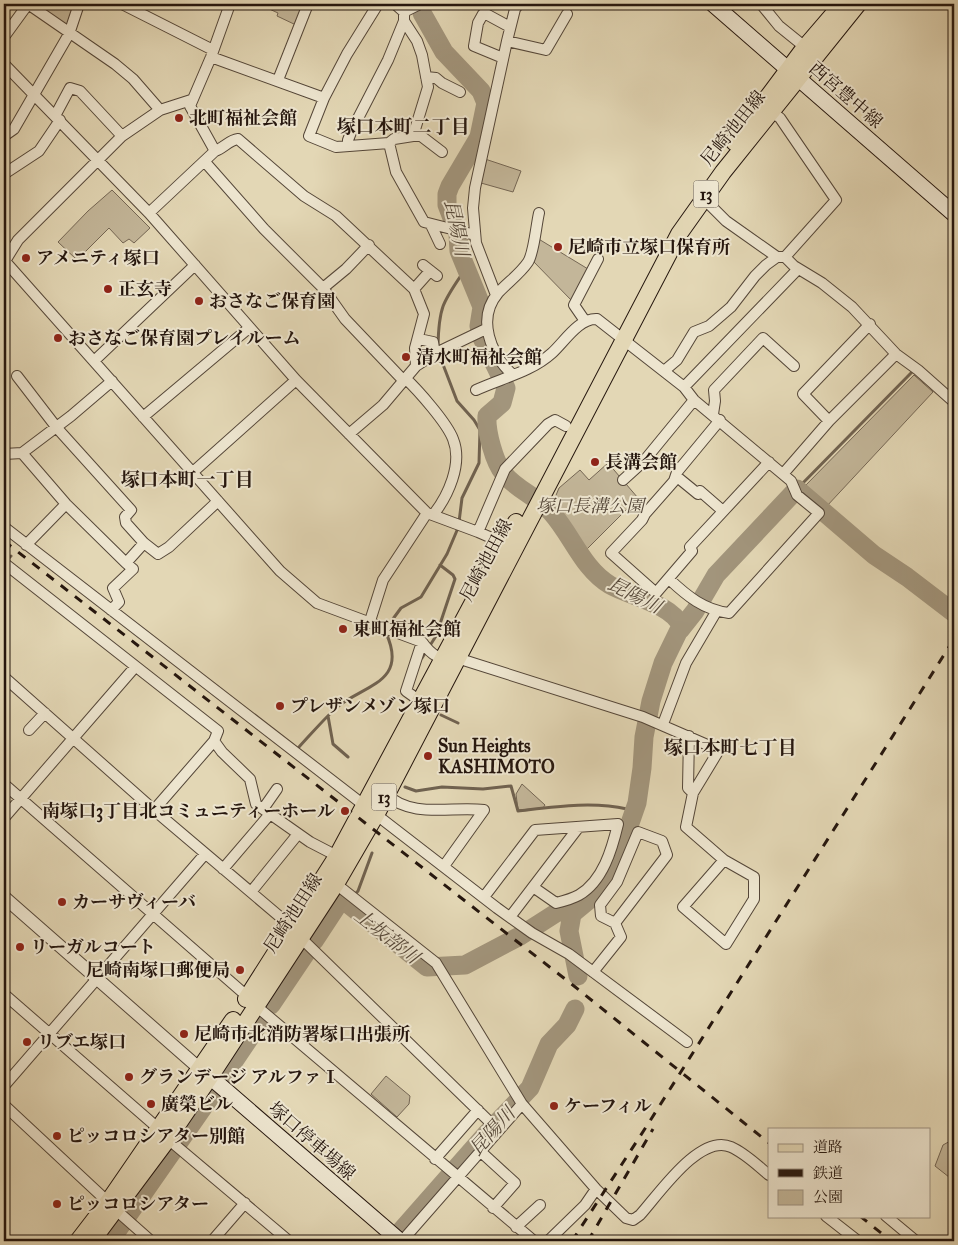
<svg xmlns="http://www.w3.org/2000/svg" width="958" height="1245" viewBox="0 0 958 1245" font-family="'IM FELL Great Primer','Noto Serif JP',serif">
<rect width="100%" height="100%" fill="#e3d7b5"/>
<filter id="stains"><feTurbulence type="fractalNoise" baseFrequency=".004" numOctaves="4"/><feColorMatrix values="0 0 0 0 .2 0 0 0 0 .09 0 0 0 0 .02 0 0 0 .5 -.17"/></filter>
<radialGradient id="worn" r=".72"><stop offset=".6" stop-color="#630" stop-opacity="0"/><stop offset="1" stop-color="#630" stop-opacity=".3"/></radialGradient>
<path fill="#c3b699" stroke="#746654" d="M 36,4 L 76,4 L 69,25 L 66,25 Z
M 266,4 L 304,4 L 296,25 L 277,16 L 278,13 L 265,7 Z
M 485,159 L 521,171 L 513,192 L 481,183 Z
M 112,190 L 150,228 L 134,243 L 129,239 L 123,243 L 109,228 L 77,260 L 58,242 L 88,211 Z
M 537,238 L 588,269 L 572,301 L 533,261 Z
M 914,375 L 933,392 L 826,507 L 804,487 Z
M 608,463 L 638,498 L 587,549 L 552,505 L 559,488 L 580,470 L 589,480 Z
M 522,784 L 545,805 L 543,808 L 518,810 L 516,794 Z
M 386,1076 L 410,1096 L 409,1104 L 397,1117 L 371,1094 Z
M 952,1140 L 954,1141 L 954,1181 L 935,1166 L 943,1145 Z"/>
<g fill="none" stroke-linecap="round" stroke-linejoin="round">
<path stroke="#706250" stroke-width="3" d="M 438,345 C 439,304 444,301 466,268
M 439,354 L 457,401 L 474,420 L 480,430 L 479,463 L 462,498 L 459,522
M 797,489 L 912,372
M 9,558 L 11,556
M 387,627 L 401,608 L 421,597 L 447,554 L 458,528
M 422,658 L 436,636 L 455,579 L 453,575 L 440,565
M 441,715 L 458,723
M 328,716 L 333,744 L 348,757
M 299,747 C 311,734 323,720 336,708 C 363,685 409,683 386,633
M 405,787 L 416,791 L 442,787 L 483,789 L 511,786 L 518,811 C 553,807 592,801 627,809
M 347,903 L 358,891 L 372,853"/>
<path stroke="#a2957c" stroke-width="19" d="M 422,4 L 422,13 L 444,52 L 481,91 L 486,103 L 479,137 L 450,186 L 447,194 L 447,205 L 458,234 L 459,251 L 482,307 L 479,326 L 481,336 L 506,388 L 502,403 L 487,416 C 486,431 494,462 504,474 C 516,489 537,497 551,512 C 572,535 582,568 610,585 C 629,596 672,604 681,626 L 663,663 L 651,701 L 644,737 L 642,768 L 637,803 L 613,872 L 595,895 L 572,914 L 569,931 L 578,976
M 680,630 L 695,611 L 716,575 L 797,489 L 874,555 L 907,577 L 954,613
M 314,941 L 339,903 L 347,903 L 427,967 L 465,965 L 520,936 L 556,913 L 583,903
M 271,1005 L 306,953
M 226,1073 L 261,1021
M 110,1241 L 211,1096
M 392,1241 L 487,1133 L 530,1088 L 549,1044 L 567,1025 L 575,1009"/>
<g stroke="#544638" stroke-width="12">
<path id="minor" d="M 122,4 L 213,50
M 378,4 L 347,54 L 324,98 L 309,136 L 336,147 L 389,143 L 394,139 L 413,136 L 428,87 L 422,55 L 417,41 L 404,21 L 404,12
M 395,4 L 404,12 L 420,4
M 761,4 L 779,26 L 805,47
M 4,37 L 28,4 L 115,64 L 133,79 L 160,110
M 507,41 L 546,50 L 567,14
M 211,57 L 324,98
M 503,58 L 474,46 L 478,23 L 483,14 L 486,14 L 510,27
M 4,64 L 149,213 L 296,380 L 427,513 L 478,532 L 510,546
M 426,77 L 436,78 L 442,83 L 460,92
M 278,80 L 308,4
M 772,112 L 780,118 L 836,200 L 785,257
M 55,116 L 70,88 L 80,91 L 122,136
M 4,136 L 14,129 L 69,34 L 79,4
M 413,136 L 421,136 L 442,152
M 389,143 L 396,172 L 424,222 L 475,235
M 348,146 L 348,140 L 352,130 L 388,60 L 404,21
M 215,151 L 190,106 L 211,57 L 230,4
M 205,162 L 264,229 L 323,288 L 345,319 L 403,380
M 4,174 L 39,151 L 60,120
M 703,198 L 726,221 L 777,257
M 149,213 L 215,151 C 224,148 229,140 238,139 L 304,196 L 336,216 L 414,289 L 424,314 L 415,348 L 416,366
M 431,225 L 440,244
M 4,260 L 280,571 L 317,603 L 422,642 C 432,656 439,660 457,658 L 643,717 L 719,750 L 693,793 L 686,827 L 724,860 L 754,877 L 754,899 L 726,944 L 683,907 L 724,860
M 5,261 L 18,240 L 122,136 L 160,110 L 191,100
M 423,265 L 437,276
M 323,288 L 346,269 L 369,245
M 414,289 L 430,271
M 496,295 L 476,243 L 473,208 L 475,188 L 507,41 L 515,9 L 519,4
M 585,321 L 574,305 L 598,259
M 419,339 L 433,342 L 435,354
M 94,361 L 195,265
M 664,371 L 677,360 L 694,332 L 709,326 L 731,307 L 755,276 L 766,265 L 777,257 L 785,257 L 794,266 L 822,283 L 852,307 L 896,354 L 918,370 L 954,402
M 513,375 C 491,355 476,319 498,293 C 507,283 520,274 528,262 C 534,253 536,226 539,213
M 17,376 L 57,428 L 131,510 L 125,517 L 126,523 L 144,543 L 158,554 L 169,547 L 218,501
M 405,378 C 418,390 447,423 453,439 C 463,464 448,496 433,515
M 684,387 L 798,269
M 476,390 C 502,378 531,372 552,353 C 565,341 579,318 597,319 L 684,387 L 694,400 L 791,481 L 797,495 L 819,513 L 729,613 C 704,610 687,596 669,579
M 713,414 L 715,401 L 714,390 L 763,338 L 794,366
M 143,417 L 249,328
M 720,420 L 677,472 L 674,481 L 645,514 L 642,520 L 611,553 L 656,593 L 692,551 L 690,547 L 769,462
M 829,421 L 803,394 L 870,324
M 349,434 L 383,405 L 416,366 L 436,353 L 486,329
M 22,453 L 66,504 L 126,563
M 4,454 L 22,453 L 71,416 L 112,381
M 193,472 L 296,380
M 783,474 L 829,421 L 896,354
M 676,476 L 698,494 L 700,491 L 723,511
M 623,480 L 644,461 L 694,400
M 4,527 L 497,908 L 532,933 L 569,954 L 687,1042
M 478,532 L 505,469 L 548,424 L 555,420 L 566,426
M 26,545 L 66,504
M 4,563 L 218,731 L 214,741 L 154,810
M 111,610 L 119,602 L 113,588 L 133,569 L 126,563 L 144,543
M 370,621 L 383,580 L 427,513
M 4,677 L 154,810 L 292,927
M 420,701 L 406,691 L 422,642
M 663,724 L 686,663 L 716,612
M 29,730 L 45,713
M 689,736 L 688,788 L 693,793
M 214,741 L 222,752 L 250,779 L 256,804 L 310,842 L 337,856
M 4,784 L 248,997
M 386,794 C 412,819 451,806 484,810 L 444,866
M 263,809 L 277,789
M 4,818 L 135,667
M 223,869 L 270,814
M 336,884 L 436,963 L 522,1104 L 596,1189 L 626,1218 L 633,1220 L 640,1215 C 659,1194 700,1133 731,1147 C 745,1153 758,1166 769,1175
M 251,892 L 298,834
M 484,897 L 535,830 L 618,824 C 612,849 603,881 579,895 C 572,899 564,901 556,903 L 533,887
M 510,917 L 578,828
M 301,938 L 498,1130
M 593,972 L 621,937 L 615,923 L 601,916 L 600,905 L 617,882 L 638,832 L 662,841 L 667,855 L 615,923
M 4,994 L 159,1129
M 255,1005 L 534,1241
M 4,1086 L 205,854
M 4,1105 L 108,1202
M 168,1139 L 289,1241
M 480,1151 L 515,1183 L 493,1208
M 435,1159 L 478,1110
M 116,1210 L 151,1241
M 826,1216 L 858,1241
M 886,1216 L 916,1241
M 516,1227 L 540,1205
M 212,1241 L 245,1203
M 402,1241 L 522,1104
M 548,1241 L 585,1205 L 596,1189"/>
</g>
<g stroke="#544638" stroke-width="14">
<path id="tertiary" d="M 4,897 L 200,1069"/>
</g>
<g stroke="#25160e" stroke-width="17">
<path id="secondary" d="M 713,4 L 954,214
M 201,1069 L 400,1241"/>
</g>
<g stroke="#25160e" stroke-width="18">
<path id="primary" d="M 734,142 L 805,47 L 842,4
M 246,999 L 337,856 L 516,522
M 78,1241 L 108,1202 L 233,1020
M 92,1241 L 168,1139 L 210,1077 L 336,884 L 376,815 L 679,234 L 723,172 L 858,4"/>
</g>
<use href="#minor" stroke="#ede5cf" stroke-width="10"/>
<use href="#tertiary" stroke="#ede5cf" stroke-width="12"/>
<use href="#secondary" stroke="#ede5cf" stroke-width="15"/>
<use href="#primary" stroke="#e3d7b5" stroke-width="16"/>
<path stroke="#25160e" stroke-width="3" stroke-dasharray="9 9" stroke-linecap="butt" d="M 4,541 L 574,986 L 769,1143
M 860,1216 L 891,1241
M 572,1241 L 648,1124 L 954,639
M 588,1241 L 653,1129"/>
</g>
<g fill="#8f2418" stroke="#ede5cf" stroke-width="2">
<circle cx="179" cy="118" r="5"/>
<circle cx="558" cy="247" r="5"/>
<circle cx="26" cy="258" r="5"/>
<circle cx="108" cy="289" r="5"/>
<circle cx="199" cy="301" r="5"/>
<circle cx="58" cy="338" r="5"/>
<circle cx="406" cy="357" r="5"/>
<circle cx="595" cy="462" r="5"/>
<circle cx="343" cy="629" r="5"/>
<circle cx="280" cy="706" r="5"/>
<circle cx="428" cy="756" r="5"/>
<circle cx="345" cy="811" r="5"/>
<circle cx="62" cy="902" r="5"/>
<circle cx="20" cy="947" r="5"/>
<circle cx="240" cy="970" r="5"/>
<circle cx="184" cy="1034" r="5"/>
<circle cx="27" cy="1042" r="5"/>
<circle cx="129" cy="1077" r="5"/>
<circle cx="151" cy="1104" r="5"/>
<circle cx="554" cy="1106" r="5"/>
<circle cx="57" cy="1136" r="5"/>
<circle cx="57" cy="1204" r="5"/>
</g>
<g text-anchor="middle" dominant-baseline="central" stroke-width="4" stroke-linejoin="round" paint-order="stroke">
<g fill="#ede5cf" stroke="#615448" stroke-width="1">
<rect x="693.5" y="180.5" width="25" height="27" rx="4"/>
<rect x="371.5" y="783.5" width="25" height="27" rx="4"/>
</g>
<g font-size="16" font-weight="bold" fill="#25160e">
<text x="706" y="194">13</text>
<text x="384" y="797">13</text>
</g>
<g font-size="18" fill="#25160e" stroke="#ede5cf">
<text transform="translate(846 95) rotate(41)">西宮豊中線</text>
<text transform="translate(733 128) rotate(-51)">尼崎池田線</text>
<text transform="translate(486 560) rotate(-62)">尼崎池田線</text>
<text transform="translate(293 913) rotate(-57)">尼崎池田線</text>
<text transform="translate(312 1141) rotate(41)">塚口停車場線</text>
</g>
<g font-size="18" font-weight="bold" fill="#25160e" stroke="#ede5cf" text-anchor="start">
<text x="189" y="118">北町福祉会館</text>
<text x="568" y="247">尼崎市立塚口保育所</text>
<text x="36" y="258">アメニティ塚口</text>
<text x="118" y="289">正玄寺</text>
<text x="209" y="301">おさなご保育園</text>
<text x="68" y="338">おさなご保育園プレイルーム</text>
<text x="416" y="357">清水町福祉会館</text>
<text x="605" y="462">長溝会館</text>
<text x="353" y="629">東町福祉会館</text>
<text x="290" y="706">プレザンメゾン塚口</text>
<text x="438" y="746">Sun Heights<tspan x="438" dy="21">KASHIMOTO</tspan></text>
<text x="335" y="811" text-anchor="end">南塚口3丁目北コミュニティーホール</text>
<text x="72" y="902">カーサヴィーバ</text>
<text x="30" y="947">リーガルコート</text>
<text x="230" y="970" text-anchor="end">尼崎南塚口郵便局</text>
<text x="194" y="1034">尼崎市北消防署塚口出張所</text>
<text x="37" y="1042">リブエ塚口</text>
<text x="139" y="1077">グランデージ アルファⅠ</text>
<text x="161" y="1104">廣榮ビル</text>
<text x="564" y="1106">ケーフィル</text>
<text x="67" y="1136">ピッコロシアター別館</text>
<text x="67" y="1204">ピッコロシアター</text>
</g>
<g font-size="18" font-style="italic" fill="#544638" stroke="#ede5cf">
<text x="590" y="506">塚口長溝公園</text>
</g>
<g font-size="19" font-weight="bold" fill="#25160e" stroke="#ede5cf">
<text x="403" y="126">塚口本町二丁目</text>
<text x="187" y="479">塚口本町一丁目</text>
<text x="730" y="747">塚口本町七丁目</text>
</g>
<g font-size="19" font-style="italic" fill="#57493a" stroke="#ede5cf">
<text transform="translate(457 228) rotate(78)">昆陽川</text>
<text transform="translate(635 595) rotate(27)">昆陽川</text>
<text transform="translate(387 936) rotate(38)">上坂部川</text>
<text transform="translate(492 1131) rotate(-48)">昆陽川</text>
</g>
</g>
<rect width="958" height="1245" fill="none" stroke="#e3d7b5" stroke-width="20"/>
<rect x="5" y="5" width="948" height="1235" fill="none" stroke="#25160e" stroke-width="2.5"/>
<rect x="10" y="10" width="938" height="1225" fill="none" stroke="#25160e"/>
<rect x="768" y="1128" width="162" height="90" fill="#ede5cf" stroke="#9d9282"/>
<rect x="778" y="1144" width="25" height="8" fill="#e3d7b5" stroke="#9d9282"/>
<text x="813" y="1152" font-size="15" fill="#25160e">道路</text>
<rect x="778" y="1169" width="25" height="8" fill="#25160e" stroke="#9d9282"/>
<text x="813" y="1178" font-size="15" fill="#25160e">鉄道</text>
<rect x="778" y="1190" width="25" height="15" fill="#c3b699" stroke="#9d9282"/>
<text x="813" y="1202" font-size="15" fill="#25160e">公園</text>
<rect width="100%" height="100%" filter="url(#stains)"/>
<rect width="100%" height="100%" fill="url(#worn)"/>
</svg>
